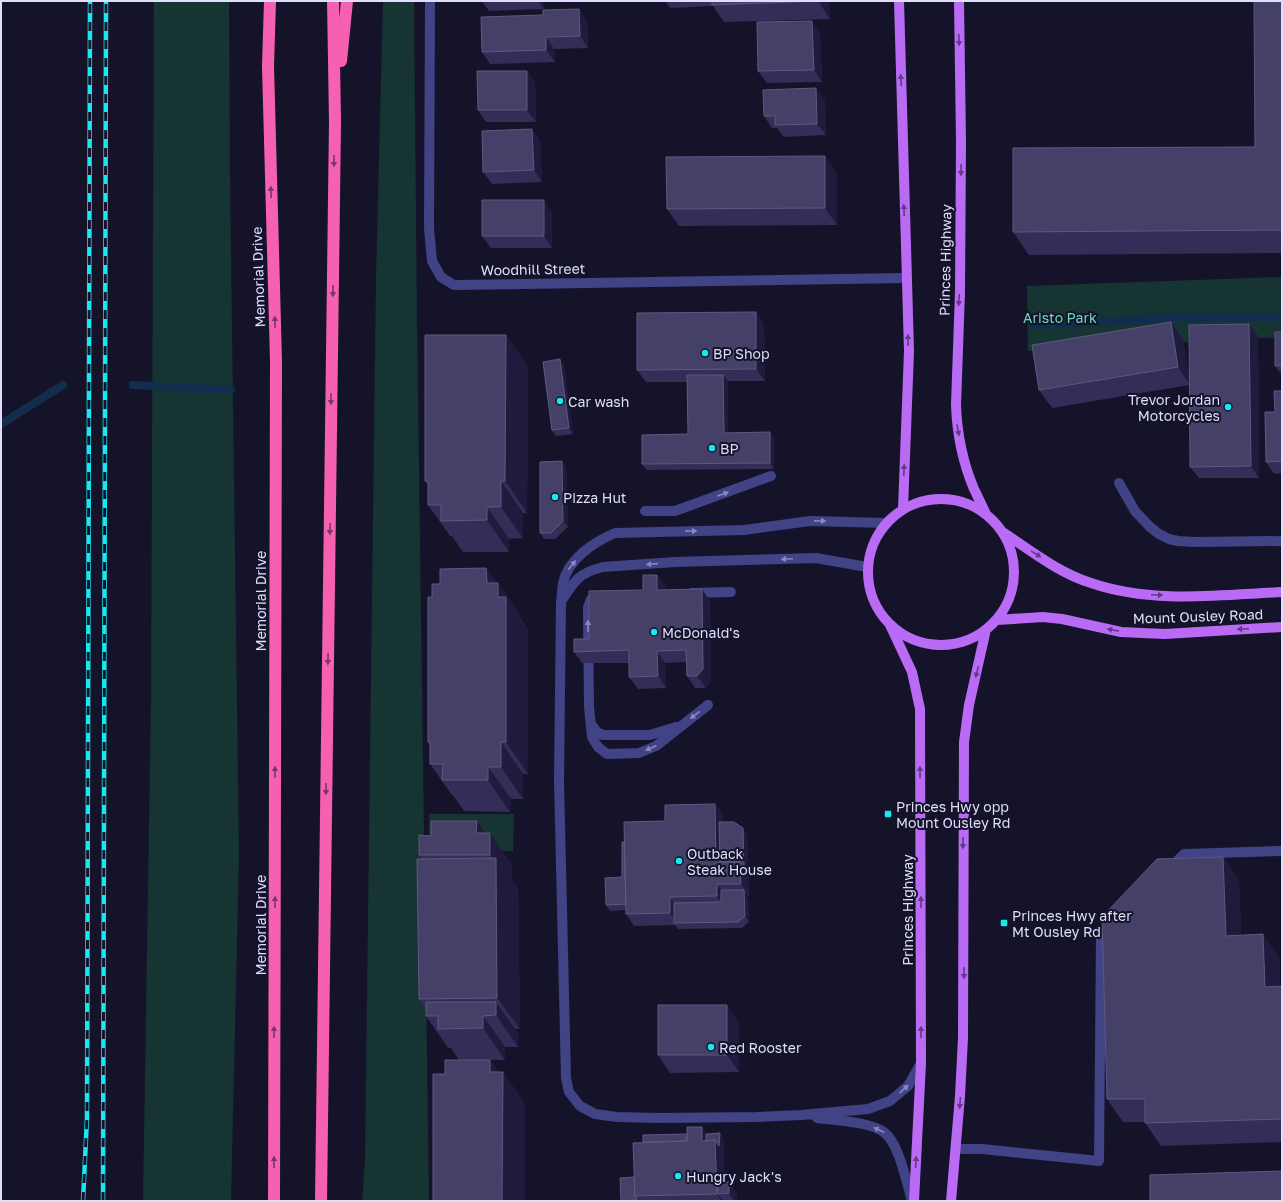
<svg xmlns="http://www.w3.org/2000/svg" width="1283" height="1202" viewBox="0 0 1283 1202" font-family="'Golos Text',sans-serif">
<rect width="100%" height="100%" fill="#15132a"/>
<path fill="#163431" d="M 154,1 L 229,1 L 230,179 L 239,855 L 231,1201 L 143,1201 L 151,701 Z
M 383,1 L 414,1 L 417,322 L 429,1201 L 362,1201 L 365,1159 L 376,278 Z
M 1282,277 L 1282,337 L 1028,351 L 1027,286 Z
M 429,814 L 514,814 L 513,851 L 429,851 Z"/>
<g fill="none" stroke-linecap="round" stroke-linejoin="round">
<path stroke="#122d4e" stroke-width="8" d="M 1034,325 L 1171,318 L 1282,318
M 133,385 L 231,390
M 1,424 L 63,385"/>
<path stroke="#414386" stroke-width="10" d="M 430,1 L 429,228 L 432,261 L 441,277 L 454,285 L 906,278
M 1119,483 L 1135,511 L 1150,527 L 1159,534 L 1169,539 L 1178,541 L 1195,542 L 1282,541
M 645,511 L 675,511 L 771,476
M 886,523 L 810,521 L 744,530 L 615,533 C 594,542 568,559 563,583 C 562,589 562,596 561,602 L 559,781 L 566,1078 L 569,1092 L 580,1106 L 595,1114 L 617,1117 L 660,1118 L 757,1117 L 801,1115 L 868,1109 L 890,1101 L 908,1086 L 921,1063
M 692,593 L 731,592
M 598,596 L 591,599 L 588,607 L 588,613 L 589,707 L 592,737 L 598,747 L 607,754 L 639,753 L 656,746 L 708,705
M 562,600 C 575,580 579,573 603,567 L 675,562 L 816,558 L 867,567
M 591,724 L 597,732 L 603,735 L 650,735 L 676,727
M 1170,868 L 1184,854 L 1282,851
M 817,1118 C 834,1120 872,1122 885,1133 C 899,1144 907,1184 912,1201
M 956,1149 L 982,1149 L 1099,1161 L 1101,935 L 1111,926"/>
<path stroke="#b96bf6" stroke-width="10" d="M 899,1 L 909,351 L 903,509
M 959,1 L 961,142 L 960,292 L 956,405 C 957,433 963,463 974,489 C 978,497 982,506 986,514
M868 572a73 73 0 1 1 146 0a73 73 0 1 1-146 0Z
M 1004,533 C 1031,551 1059,573 1091,583 C 1152,604 1219,595 1282,592
M 997,620 L 1043,617 L 1062,619 L 1121,632 L 1142,633 L 1165,634 L 1282,627
M 890,625 L 912,672 L 920,709 L 921,1063 L 914,1201
M 951,1201 L 960,1096 L 963,1038 L 964,742 L 969,705 L 985,634"/>
<path stroke="#f660b1" stroke-width="12" d="M 270,1 L 268,66 L 276,361 L 274,1201
M 341,61 L 347,1
M 321,1201 L 335,122 L 333,1"/>
<g stroke="#15eaf1" stroke-width="4.5">
<path id="rail" d="M 83,1201 L 87,1118 L 90,1
M 103,1201 L 106,1"/>
</g>
<use href="#rail" stroke="#15132a" stroke-width="3" stroke-dasharray="9" stroke-linecap="butt"/>
</g>
<path fill="#332d57" d="M 482,1 L 544,1 L 544,9 L 489,11 Z
M 665,1 L 829,1 L 830,19 L 724,22 L 713,6 L 670,8 Z
M 1282,1 L 1282,253 L 1029,255 L 1013,232 L 1255,147 Z
M 587,21 L 588,48 L 554,49 L 555,62 L 490,64 L 482,52 Z
M 820,33 L 822,82 L 767,83 L 758,71 Z
M 527,71 L 535,83 L 536,122 L 486,122 L 478,110 Z
M 816,88 L 825,100 L 826,135 L 784,137 L 777,128 L 772,128 L 764,116 Z
M 532,129 L 540,141 L 542,182 L 492,184 L 483,172 Z
M 837,174 L 837,225 L 679,226 L 667,209 Z
M 552,212 L 552,248 L 491,248 L 482,236 Z
M 1171,322 L 1183,339 L 1189,378 L 1249,324 L 1258,336 L 1259,478 L 1199,478 L 1190,467 L 1189,385 L 1052,408 L 1039,390 Z
M 764,324 L 765,381 L 728,381 L 728,433 L 770,432 L 774,438 L 774,469 L 647,470 L 642,464 L 688,434 L 687,382 L 646,382 L 637,370 Z
M 1282,332 L 1282,375 L 1275,366 Z
M 506,335 L 528,367 L 527,513 L 523,513 L 523,538 L 509,539 L 509,552 L 463,552 L 452,536 L 450,536 L 428,505 L 428,485 L 425,481 Z
M 564,365 L 573,434 L 556,436 L 552,430 Z
M 1282,391 L 1282,473 L 1274,474 L 1266,462 L 1275,412 Z
M 562,461 L 566,467 L 568,527 L 555,539 L 544,539 L 540,533 Z
M 486,568 L 520,615 L 520,617 L 528,629 L 528,774 L 523,774 L 523,799 L 511,799 L 510,812 L 464,811 L 453,795 L 452,795 L 430,764 L 430,746 L 428,742 L 432,597 L 440,584 Z
M 657,575 L 666,587 L 666,590 L 710,601 L 711,681 L 706,688 L 695,688 L 687,676 L 686,662 L 665,663 L 666,688 L 638,689 L 629,677 L 629,663 L 582,663 L 574,652 L 589,639 L 643,590 Z
M 715,804 L 723,816 L 723,822 L 747,834 L 749,896 L 748,896 L 749,922 L 742,928 L 678,929 L 675,925 L 634,926 L 626,914 L 626,910 L 610,911 L 606,905 L 622,877 L 624,842 Z
M 485,833 L 512,864 L 512,880 L 518,889 L 520,1029 L 515,1029 L 518,1033 L 518,1047 L 505,1047 L 505,1060 L 490,1060 L 499,1072 L 503,1072 L 525,1104 L 525,1201 L 433,1201 L 445,1074 L 459,1060 L 451,1048 L 448,1048 L 426,1016 L 426,1010 L 419,999 L 422,859 L 419,855 L 431,836 Z
M 1223,857 L 1239,880 L 1241,935 L 1279,957 L 1280,986 L 1282,986 L 1282,1142 L 1161,1146 L 1145,1123 L 1145,1122 L 1123,1122 L 1107,1099 Z
M 739,1023 L 739,1072 L 670,1073 L 658,1055 Z
M 706,1134 L 724,1139 L 724,1183 L 729,1182 L 737,1194 L 737,1201 L 621,1201 L 634,1177 L 643,1142 Z"/>
<path fill="#1f1b3d" d="M 538,1 L 544,1 L 544,9 Z
M 818,1 L 829,1 L 830,19 Z
M 579,9 L 587,21 L 588,48 L 580,36 Z
M 812,21 L 820,33 L 822,82 L 814,70 Z
M 546,37 L 554,49 L 555,62 L 546,50 Z
M 527,71 L 535,83 L 536,122 L 527,110 Z
M 816,88 L 825,100 L 826,135 L 817,124 Z
M 532,129 L 540,141 L 542,182 L 534,170 Z
M 825,156 L 837,174 L 837,225 L 825,208 Z
M 544,200 L 552,212 L 552,248 L 544,236 Z
M 756,312 L 764,324 L 765,381 L 756,369 Z
M 1171,322 L 1183,339 L 1190,385 L 1178,367 Z
M 1249,324 L 1258,336 L 1259,478 L 1251,466 Z
M 506,335 L 528,367 L 527,513 L 505,481 Z
M 560,359 L 564,365 L 573,434 L 569,428 Z
M 723,375 L 728,381 L 728,439 L 724,433 Z
M 770,432 L 774,438 L 774,469 L 770,463 Z
M 562,461 L 566,467 L 568,527 L 563,521 Z
M 501,481 L 523,513 L 523,538 L 501,507 Z
M 487,507 L 509,539 L 509,552 L 487,520 Z
M 486,568 L 498,585 L 498,583 L 520,615 L 520,617 L 528,629 L 528,774 L 506,742 L 487,583 Z
M 657,575 L 666,587 L 666,601 L 657,590 Z
M 702,589 L 710,601 L 711,681 L 706,688 L 697,676 Z
M 657,651 L 665,663 L 666,688 L 658,676 Z
M 501,742 L 523,774 L 523,799 L 501,767 Z
M 488,767 L 511,799 L 510,812 L 488,780 Z
M 715,804 L 723,816 L 724,868 L 716,862 Z
M 477,821 L 490,839 L 490,833 L 512,864 L 512,880 L 518,889 L 520,1029 L 497,998 L 496,865 L 490,855 L 476,833 Z
M 743,828 L 747,834 L 749,896 L 741,884 L 740,862 Z
M 1223,857 L 1239,880 L 1242,958 L 1226,936 Z
M 717,884 L 725,896 L 725,908 L 717,896 Z
M 744,890 L 748,896 L 749,922 L 745,916 Z
M 670,897 L 678,909 L 677,923 L 670,913 Z
M 1263,934 L 1279,957 L 1281,1009 L 1265,987 Z
M 496,1002 L 518,1033 L 518,1047 L 496,1015 Z
M 727,1005 L 739,1023 L 739,1072 L 727,1055 Z
M 483,1016 L 505,1047 L 505,1060 L 483,1028 Z
M 490,1060 L 503,1078 L 503,1072 L 525,1104 L 525,1201 L 502,1201 L 490,1072 Z
M 702,1127 L 710,1139 L 710,1147 L 702,1141 Z
M 720,1133 L 724,1139 L 725,1194 L 718,1194 L 723,1201 L 721,1201 L 717,1194 L 715,1140 Z
M 729,1182 L 737,1194 L 737,1201 L 734,1201 L 729,1193 Z"/>
<path fill="#454068" stroke="#5e5980" d="M 712,1 L 818,1 L 712,5 Z
M 1254,1 L 1282,1 L 1282,230 L 1013,232 L 1013,148 L 1255,147 Z
M 579,9 L 580,36 L 546,37 L 546,50 L 482,52 L 481,17 L 543,15 L 543,10 Z
M 812,21 L 814,70 L 758,71 L 757,22 Z
M 477,71 L 527,71 L 527,110 L 478,110 Z
M 816,88 L 817,124 L 775,125 L 775,116 L 764,116 L 763,90 Z
M 532,129 L 534,170 L 483,172 L 482,131 Z
M 825,156 L 825,208 L 667,209 L 666,157 Z
M 482,200 L 544,200 L 544,236 L 482,236 Z
M 756,312 L 756,369 L 637,370 L 637,313 Z
M 1171,322 L 1178,367 L 1039,390 L 1032,345 Z
M 1249,324 L 1251,466 L 1190,467 L 1189,325 Z
M 1275,332 L 1282,332 L 1282,365 L 1275,366 Z
M 425,335 L 506,335 L 505,481 L 501,481 L 501,507 L 487,507 L 487,520 L 441,521 L 441,505 L 428,505 L 428,481 L 425,481 Z
M 560,359 L 569,428 L 552,430 L 543,362 Z
M 687,375 L 723,375 L 724,433 L 770,432 L 770,463 L 642,464 L 642,435 L 688,434 Z
M 1274,391 L 1282,391 L 1282,461 L 1266,462 L 1265,412 L 1275,412 Z
M 562,461 L 563,521 L 551,533 L 540,533 L 540,462 Z
M 486,568 L 487,583 L 498,583 L 498,597 L 506,597 L 506,742 L 501,742 L 501,767 L 488,767 L 488,780 L 442,780 L 443,764 L 430,764 L 430,742 L 428,742 L 428,597 L 432,597 L 432,584 L 440,584 L 440,569 Z
M 643,575 L 657,575 L 657,590 L 702,589 L 703,669 L 697,676 L 687,676 L 686,650 L 657,651 L 658,676 L 629,677 L 629,650 L 574,652 L 574,639 L 589,639 L 589,591 L 643,590 Z
M 715,804 L 716,862 L 740,862 L 741,884 L 717,884 L 717,896 L 670,897 L 670,913 L 626,914 L 624,822 L 665,821 L 665,805 Z
M 431,821 L 477,821 L 476,833 L 490,833 L 490,855 L 419,855 L 419,835 L 431,836 Z
M 719,822 L 734,822 L 743,828 L 744,867 L 740,862 L 720,862 Z
M 622,842 L 624,842 L 626,904 L 606,905 L 605,878 L 622,877 Z
M 1223,857 L 1226,936 L 1263,934 L 1265,987 L 1282,986 L 1282,1119 L 1145,1123 L 1145,1099 L 1107,1099 L 1102,917 L 1157,859 Z
M 496,858 L 497,998 L 419,999 L 417,859 Z
M 721,890 L 744,890 L 745,916 L 738,922 L 674,923 L 674,903 L 721,902 Z
M 426,1002 L 496,1002 L 496,1015 L 483,1016 L 483,1028 L 438,1029 L 438,1016 L 426,1016 Z
M 658,1005 L 727,1005 L 727,1055 L 658,1055 Z
M 445,1060 L 490,1060 L 490,1072 L 503,1072 L 502,1201 L 433,1201 L 433,1074 L 445,1074 Z
M 687,1127 L 702,1127 L 702,1141 L 715,1140 L 717,1194 L 635,1196 L 633,1143 L 687,1141 Z
M 720,1133 L 719,1146 L 715,1140 L 706,1141 L 706,1134 Z
M 687,1134 L 687,1141 L 643,1142 L 643,1135 Z
M 1282,1171 L 1282,1201 L 1150,1201 L 1150,1175 Z
M 634,1177 L 635,1196 L 637,1200 L 621,1201 L 620,1178 Z
M 729,1182 L 729,1193 L 718,1194 L 717,1183 Z"/>
<defs><path id="oneway-solid" d="M-6-.8H1V-3.2L6.5 0L1 3.2V.8H-6Z"/></defs>
<g fill="#5f3b86">
<use href="#oneway-solid" transform="translate(959 40) rotate(89)"/>
<use href="#oneway-solid" transform="translate(901 80) rotate(-92)"/>
<use href="#oneway-solid" transform="translate(961 170) rotate(90)"/>
<use href="#oneway-solid" transform="translate(904 210) rotate(-92)"/>
<use href="#oneway-solid" transform="translate(959 300) rotate(93)"/>
<use href="#oneway-solid" transform="translate(908 340) rotate(-92)"/>
<use href="#oneway-solid" transform="translate(958 430) rotate(80)"/>
<use href="#oneway-solid" transform="translate(904 470) rotate(-88)"/>
<use href="#oneway-solid" transform="translate(1036 554) rotate(32)"/>
<use href="#oneway-solid" transform="translate(1157 595) rotate(3)"/>
<use href="#oneway-solid" transform="translate(1243 629) rotate(177)"/>
<use href="#oneway-solid" transform="translate(1113 630) rotate(-169)"/>
<use href="#oneway-solid" transform="translate(977 672) rotate(104)"/>
<use href="#oneway-solid" transform="translate(920 772) rotate(-90)"/>
<use href="#oneway-solid" transform="translate(963 843) rotate(91)"/>
<use href="#oneway-solid" transform="translate(921 902) rotate(-90)"/>
<use href="#oneway-solid" transform="translate(964 973) rotate(90)"/>
<use href="#oneway-solid" transform="translate(921 1032) rotate(-90)"/>
<use href="#oneway-solid" transform="translate(960 1103) rotate(94)"/>
<use href="#oneway-solid" transform="translate(916 1162) rotate(-87)"/>
</g>
<g fill="#7a3667">
<use href="#oneway-solid" transform="translate(334 161) rotate(91)"/>
<use href="#oneway-solid" transform="translate(271 192) rotate(-92)"/>
<use href="#oneway-solid" transform="translate(333 291) rotate(91)"/>
<use href="#oneway-solid" transform="translate(275 322) rotate(-92)"/>
<use href="#oneway-solid" transform="translate(331 399) rotate(91)"/>
<use href="#oneway-solid" transform="translate(330 529) rotate(91)"/>
<use href="#oneway-solid" transform="translate(328 659) rotate(91)"/>
<use href="#oneway-solid" transform="translate(275 772) rotate(-90)"/>
<use href="#oneway-solid" transform="translate(326 789) rotate(91)"/>
<use href="#oneway-solid" transform="translate(275 902) rotate(-90)"/>
<use href="#oneway-solid" transform="translate(274 1032) rotate(-90)"/>
<use href="#oneway-solid" transform="translate(274 1162) rotate(-90)"/>
</g>
<g fill="#8889bc">
<use href="#oneway-solid" transform="translate(723 494) rotate(-20)"/>
<use href="#oneway-solid" transform="translate(820 521) rotate(1)"/>
<use href="#oneway-solid" transform="translate(691 531) rotate(-1)"/>
<use href="#oneway-solid" transform="translate(787 559) rotate(178)"/>
<use href="#oneway-solid" transform="translate(652 564) rotate(176)"/>
<use href="#oneway-solid" transform="translate(572 565) rotate(-52)"/>
<use href="#oneway-solid" transform="translate(588 626) rotate(-91)"/>
<use href="#oneway-solid" transform="translate(695 715) rotate(143)"/>
<use href="#oneway-solid" transform="translate(651 748) rotate(155)"/>
<use href="#oneway-solid" transform="translate(904 1089) rotate(-43)"/>
<use href="#oneway-solid" transform="translate(879 1130) rotate(-155)"/>
</g>
<g fill="#15eaf1" stroke="#15132a" stroke-width="1.5">
<circle cx="705" cy="353" r="4"/>
<circle cx="560" cy="401" r="4"/>
<circle cx="1228" cy="407" r="4"/>
<circle cx="712" cy="448" r="4"/>
<circle cx="555" cy="497" r="4"/>
<circle cx="654" cy="632" r="4"/>
<rect x="884" y="810" width="8" height="8" rx="2"/>
<circle cx="679" cy="861" r="4"/>
<rect x="1000" y="919" width="8" height="8" rx="2"/>
<circle cx="711" cy="1047" r="4"/>
<circle cx="678" cy="1176" r="4"/>
</g>
<g text-anchor="middle" dominant-baseline="central" stroke-width="4" stroke-linejoin="round" paint-order="stroke">
<g font-size="14" fill="#dfdefd" stroke="#15132a">
<text transform="translate(945 260) rotate(-89)">Princes Highway</text>
<text transform="translate(533 269) rotate(-1)">Woodhill Street</text>
<text transform="translate(258 277) rotate(-92)">Memorial Drive</text>
<text transform="translate(260 601) rotate(-90)">Memorial Drive</text>
<text transform="translate(1198 616) rotate(-2)">Mount Ousley Road</text>
<text transform="translate(907 910) rotate(-90)">Princes Highway</text>
<text transform="translate(260 925) rotate(-90)">Memorial Drive</text>
</g>
<g font-size="14" fill="#6cdab8" stroke="#15132a">
<text x="1060" y="317">Aristo Park</text>
</g>
<g font-size="14" fill="#dfdefd" stroke="#15132a" text-anchor="start">
<text x="713" y="353">BP Shop</text>
<text x="1220" y="399" text-anchor="end">Trevor Jordan<tspan x="1220" dy="16">Motorcycles</tspan></text>
<text x="568" y="401">Car wash</text>
<text x="720" y="448">BP</text>
<text x="563" y="497">Pizza Hut</text>
<text x="662" y="632">McDonald's</text>
<text x="896" y="806">Princes Hwy opp<tspan x="896" dy="16">Mount Ousley Rd</tspan></text>
<text x="687" y="853">Outback<tspan x="687" dy="16">Steak House</tspan></text>
<text x="1012" y="915">Princes Hwy after<tspan x="1012" dy="16">Mt Ousley Rd</tspan></text>
<text x="719" y="1047">Red Rooster</text>
<text x="686" y="1176">Hungry Jack's</text>
</g>
</g>
<rect width="1283" height="1202" fill="none" stroke="#dfdefd" stroke-width="4"/>
</svg>
